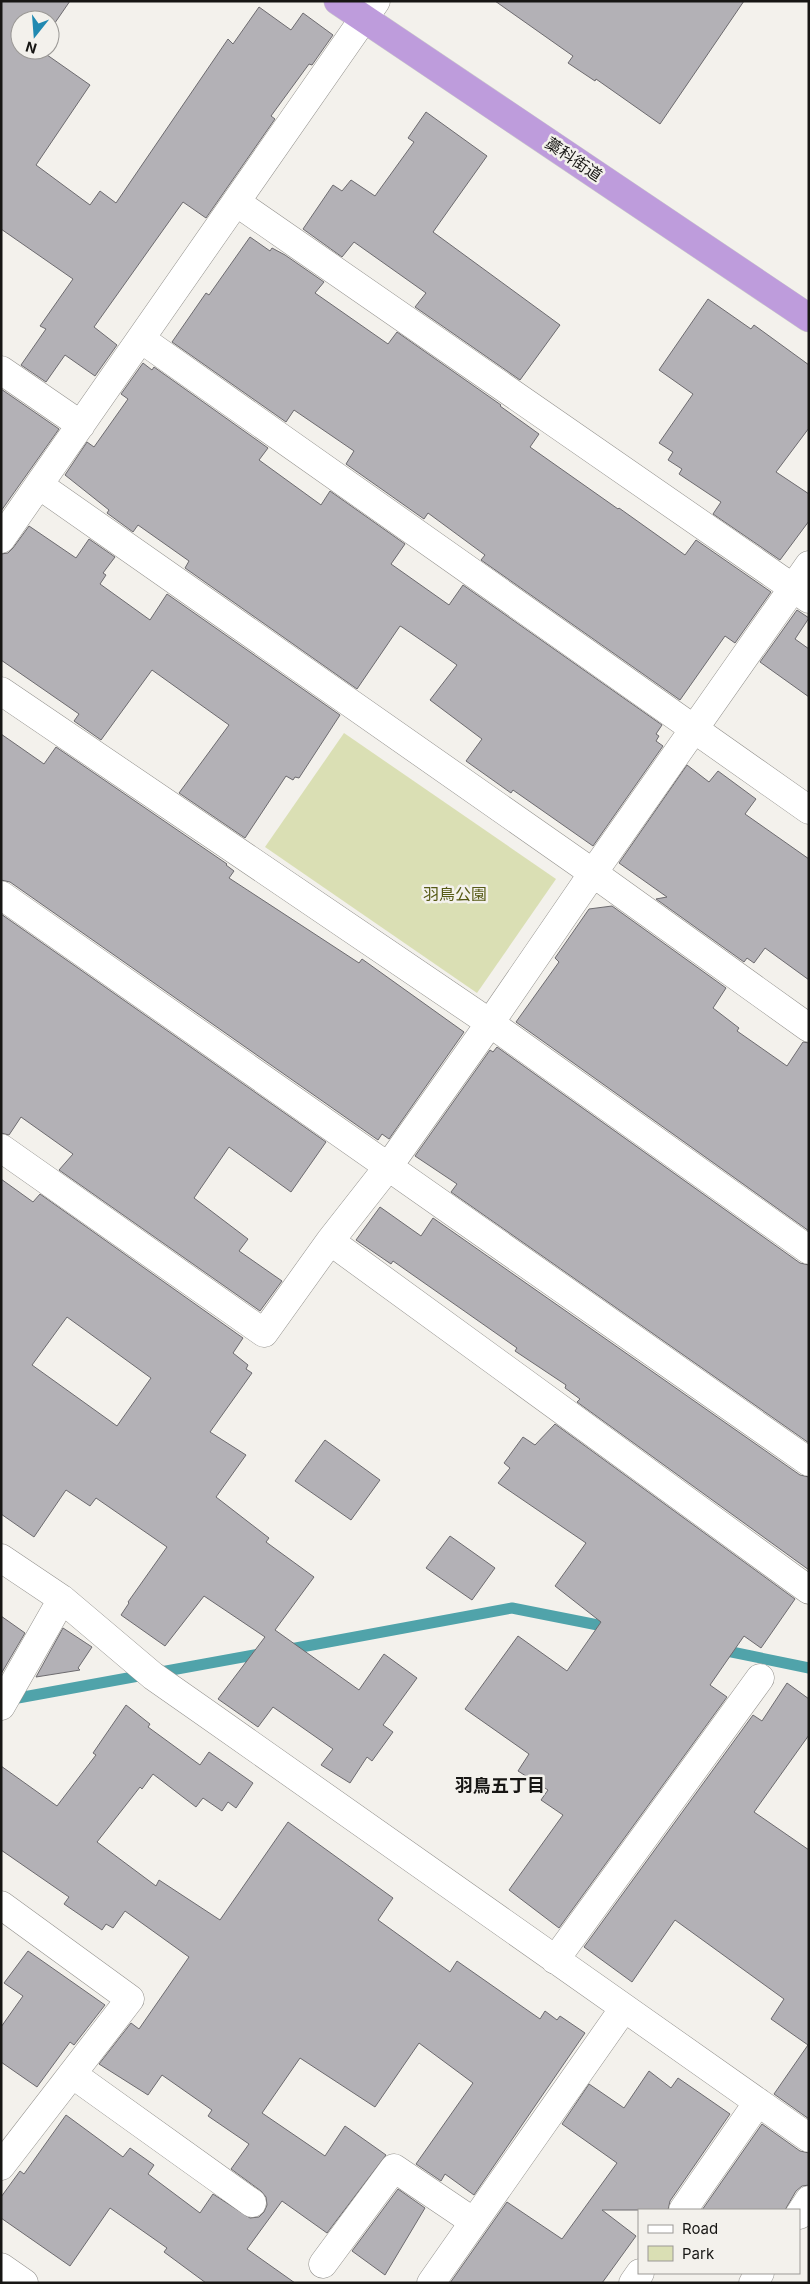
<svg xmlns="http://www.w3.org/2000/svg" width="810" height="2284" viewBox="0 0 810 2284" font-family="Inter,'Noto Sans JP',sans-serif">
<rect width="100%" height="100%" fill="#f3f1ec"/>
<path fill="#dadfb4" d="M 344,733 L 556,879 L 477,993 L 265,847 Z"/>
<g fill="none" stroke-linecap="round" stroke-linejoin="round">
<path stroke="#50a3aa" stroke-width="11" d="M 717,1649 L 809,1668
M 285,1650 L 512,1608 L 613,1628
M 7,1700 L 265,1653"/>
</g>
<path fill="#b3b1b6" stroke="#6d6b6f" fill-rule="evenodd" d="M 1,1 L 70,1 L 50,30 L 50,20 L 20,20 L 20,50 L 40,50 L 90,85 L 36,165 L 90,205 L 100,191 L 116,203 L 228,39 L 233,44 L 259,7 L 291,30 L 303,13 L 333,35 L 312,65 L 309,64 L 271,116 L 275,119 L 206,218 L 183,202 L 94,327 L 117,345 L 95,376 L 65,355 L 46,382 L 21,365 L 46,329 L 40,326 L 73,279 L 1,229 Z
M 495,1 L 744,1 L 660,124 L 596,79 L 595,81 L 568,63 L 573,56 Z
M 426,112 L 487,156 L 433,232 L 560,325 L 520,380 L 415,307 L 426,293 L 354,242 L 342,257 L 303,229 L 333,185 L 342,191 L 351,180 L 375,196 L 414,142 L 408,138 Z
M 250,237 L 270,251 L 272,248 L 285,255 L 324,282 L 315,293 L 388,344 L 397,332 L 501,405 L 500,406 L 539,434 L 530,447 L 618,509 L 619,508 L 685,555 L 696,540 L 771,592 L 735,643 L 725,636 L 680,700 L 481,560 L 485,555 L 428,513 L 424,519 L 346,464 L 354,451 L 294,410 L 286,422 L 172,342 L 206,293 L 209,295 Z
M 708,299 L 751,329 L 754,325 L 809,365 L 809,428 L 776,472 L 809,494 L 809,521 L 780,560 L 713,514 L 721,502 L 679,474 L 682,469 L 668,460 L 673,452 L 659,443 L 693,394 L 659,370 Z
M 143,363 L 152,370 L 154,367 L 268,448 L 259,460 L 321,505 L 330,491 L 405,544 L 391,564 L 449,605 L 463,585 L 662,725 L 656,734 L 659,736 L 656,741 L 663,746 L 593,846 L 513,790 L 511,793 L 466,761 L 482,739 L 430,700 L 457,665 L 402,627 L 400,626 L 357,689 L 185,568 L 189,561 L 138,525 L 133,532 L 107,513 L 109,510 L 65,475 L 87,442 L 94,447 L 128,399 L 121,394 Z
M 1,389 L 59,429 L 1,511 Z
M 29,526 L 76,558 L 89,539 L 115,557 L 103,573 L 106,575 L 100,584 L 150,620 L 167,594 L 340,715 L 299,778 L 295,777 L 293,780 L 286,776 L 245,838 L 179,793 L 229,725 L 152,670 L 101,740 L 74,721 L 79,714 L 1,660 L 1,554 L 8,553 L 13,548 Z
M 797,610 L 809,618 L 795,639 L 809,649 L 809,697 L 760,662 Z
M 1,734 L 44,764 L 56,747 L 227,864 L 226,865 L 234,871 L 229,878 L 359,963 L 362,959 L 464,1032 L 389,1139 L 382,1134 L 378,1140 L 10,882 L 1,880 Z
M 687,765 L 709,782 L 718,771 L 756,799 L 745,814 L 809,859 L 809,980 L 765,948 L 754,963 L 747,958 L 744,962 L 656,899 L 667,897 L 619,863 Z
M 612,906 L 726,988 L 713,1008 L 739,1028 L 737,1031 L 787,1066 L 803,1042 L 809,1043 L 809,1231 L 516,1022 L 559,962 L 555,958 L 589,909 Z
M 1,914 L 326,1142 L 291,1192 L 229,1147 L 194,1198 L 248,1239 L 239,1251 L 282,1281 L 260,1311 L 59,1170 L 73,1154 L 21,1117 L 9,1135 L 1,1133 Z
M 497,1047 L 800,1263 L 809,1265 L 809,1443 L 451,1192 L 457,1184 L 415,1156 L 490,1050 L 493,1052 Z
M 1,1179 L 33,1202 L 40,1194 L 243,1338 L 233,1353 L 248,1365 L 246,1369 L 252,1373 L 210,1432 L 246,1455 L 216,1497 L 269,1538 L 266,1542 L 314,1577 L 275,1630 L 359,1690 L 384,1654 L 417,1678 L 383,1725 L 393,1732 L 372,1761 L 367,1757 L 350,1783 L 321,1765 L 333,1749 L 273,1707 L 258,1727 L 218,1699 L 265,1637 L 204,1596 L 165,1646 L 121,1615 L 129,1603 L 128,1602 L 167,1547 L 96,1498 L 90,1506 L 66,1490 L 34,1537 L 1,1514 ZM 67,1317 L 151,1378 L 117,1426 L 32,1365 Z
M 380,1207 L 421,1236 L 433,1218 L 800,1475 L 809,1477 L 809,1570 L 577,1402 L 580,1399 L 565,1388 L 566,1385 L 515,1351 L 517,1348 L 393,1261 L 391,1264 L 356,1240 Z
M 555,1424 L 795,1599 L 761,1648 L 744,1636 L 710,1685 L 727,1697 L 559,1928 L 509,1890 L 563,1815 L 541,1800 L 548,1790 L 518,1771 L 529,1754 L 465,1709 L 518,1636 L 567,1671 L 601,1622 L 555,1586 L 586,1543 L 498,1483 L 510,1468 L 504,1463 L 523,1437 L 535,1445 Z
M 325,1440 L 380,1480 L 351,1520 L 295,1481 Z
M 450,1536 L 495,1568 L 472,1600 L 426,1568 Z
M 1,1616 L 25,1633 L 1,1674 Z
M 63,1628 L 92,1647 L 78,1668 L 80,1670 L 36,1677 Z
M 787,1683 L 809,1699 L 809,1735 L 754,1812 L 809,1850 L 809,2119 L 774,2094 L 808,2045 L 771,2019 L 784,1999 L 675,1920 L 632,1982 L 584,1947 L 753,1715 L 762,1721 Z
M 126,1705 L 150,1724 L 148,1727 L 200,1765 L 209,1752 L 253,1783 L 236,1808 L 228,1802 L 222,1811 L 203,1798 L 196,1807 L 153,1774 L 142,1789 L 140,1787 L 97,1842 L 156,1886 L 159,1880 L 220,1920 L 288,1822 L 393,1898 L 378,1920 L 450,1972 L 457,1961 L 540,2019 L 545,2011 L 557,2020 L 560,2016 L 585,2033 L 474,2195 L 445,2174 L 441,2181 L 416,2164 L 473,2083 L 419,2043 L 375,2107 L 300,2058 L 262,2113 L 325,2156 L 345,2126 L 386,2155 L 327,2233 L 282,2201 L 247,2249 L 295,2283 L 206,2283 L 164,2252 L 167,2248 L 110,2208 L 70,2266 L 1,2218 L 1,2197 L 20,2171 L 24,2174 L 66,2115 L 123,2157 L 130,2148 L 154,2165 L 148,2174 L 200,2213 L 213,2194 L 250,2218 L 259,2217 L 264,2212 L 267,2205 L 266,2197 L 261,2191 L 231,2169 L 249,2144 L 208,2116 L 212,2110 L 162,2075 L 148,2095 L 99,2064 L 131,2023 L 139,2029 L 189,1957 L 125,1911 L 113,1928 L 106,1924 L 102,1930 L 64,1904 L 69,1897 L 1,1850 L 1,1766 L 57,1806 L 96,1755 L 93,1753 Z
M 28,1951 L 105,2005 L 74,2045 L 70,2042 L 37,2087 L 1,2062 L 1,2027 L 23,1996 L 4,1983 Z
M 649,2071 L 671,2088 L 678,2078 L 730,2114 L 670,2201 L 668,2210 L 602,2210 L 636,2236 L 602,2283 L 450,2283 L 507,2202 L 562,2239 L 617,2163 L 562,2124 L 589,2084 L 624,2108 Z
M 762,2124 L 800,2151 L 809,2153 L 809,2185 L 802,2186 L 796,2191 L 785,2210 L 702,2210 Z
M 398,2189 L 425,2208 L 385,2275 L 352,2251 Z"/>
<g fill="none" stroke-linecap="round" stroke-linejoin="round">
<g stroke="#94928e" stroke-width="29">
<path id="minor" d="M 236,202 L 809,599
M 141,339 L 809,810
M 1,370 L 81,425
M 39,485 L 593,873 L 809,1028
M 1,539 L 376,1
M 1,691 L 490,1023 L 809,1250
M 1,895 L 809,1462
M 1,1148 L 264,1333 L 330,1241 L 388,1167 L 490,1023 L 593,873 L 809,565
M 330,1241 L 809,1590
M 1,1558 L 62,1599 L 153,1676 L 203,1711 L 809,2138
M 1,1706 L 62,1599
M 1,1905 L 130,1999 L 1,2166
M 555,1960 L 760,1678
M 72,2074 L 252,2203
M 683,2210 L 758,2102
M 799,2215 L 809,2200
M 323,2264 L 394,2168 L 474,2222
M 1,2267 L 24,2283
M 431,2283 L 624,2008
M 633,2283 L 640,2273
M 753,2283 L 760,2273"/>
</g>
<g stroke="#cccccb" stroke-width="29">
<path id="trunk" d="M 338,1 L 809,318"/>
</g>
<use href="#minor" stroke="#fff" stroke-width="28"/>
<use href="#trunk" stroke="#be9cdc" stroke-width="28"/>
</g>
<g text-anchor="middle" dominant-baseline="central" stroke-width="5" stroke-linejoin="round" paint-order="stroke">
<g font-size="16" fill="#171614" stroke="#f3f1ec">
<text transform="translate(574 159) rotate(34)">藁科街道</text>
</g>
<g font-size="16" fill="#565a15" stroke="#f3f1ec">
<text x="455" y="894">羽鳥公園</text>
</g>
<g font-size="18" font-weight="bold" fill="#171614" stroke="#f3f1ec">
<text x="500" y="1785">羽鳥五丁目</text>
</g>
</g>
<rect width="810" height="2284" fill="none" stroke="#171614" stroke-width="5"/>
<rect x="638" y="2209" width="162" height="65" fill="#f3f1ec" stroke="#9b9996"/>
<rect x="648" y="2225" width="25" height="8" fill="#ffffff" stroke="#9b9996"/>
<text x="682" y="2234" font-size="15" fill="#171614">Road</text>
<rect x="648" y="2246" width="25" height="15" fill="#dadfb4" stroke="#9b9996"/>
<text x="682" y="2259" font-size="15" fill="#171614">Park</text>
<g transform="translate(35 35) rotate(197)"><circle r="24" fill="#f3f1ec" stroke="#9b9996"/>
<path d="M0-4L9 19L0 12L-9 19Z" fill="#2089b1"/>
<text y="-8" font-size="14" font-weight="bold" text-anchor="middle" fill="#171614">N</text>
</g>
</svg>
